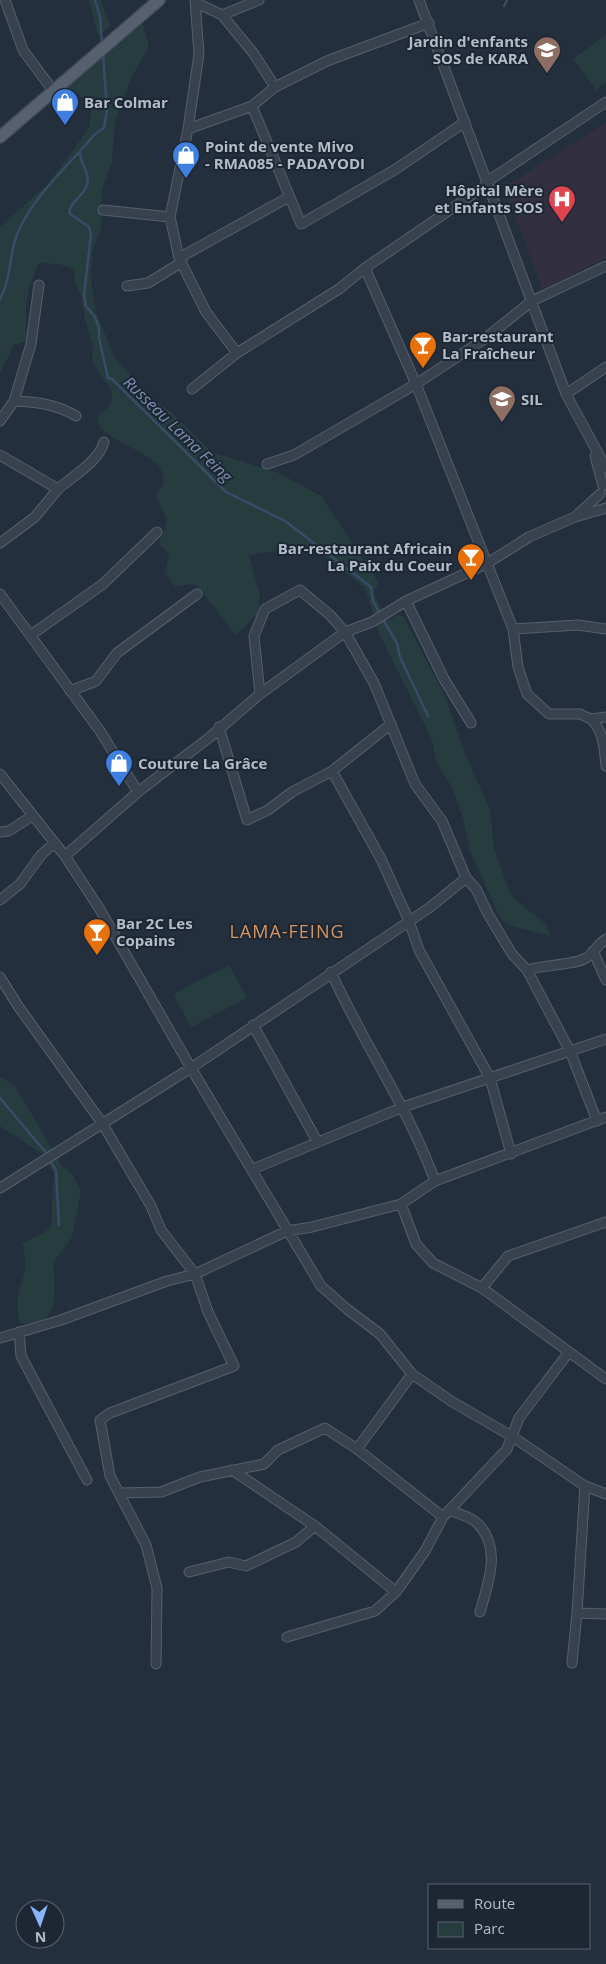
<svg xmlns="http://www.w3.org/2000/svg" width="606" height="1964" viewBox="0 0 606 1964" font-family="'Open Sans',sans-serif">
<rect width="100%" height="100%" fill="#242f3e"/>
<path fill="#32303f" d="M 606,122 L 606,258 L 543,289 L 504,188 Z"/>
<path fill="#263c3f" d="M 89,0 L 101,0 L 110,26 L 98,36 Z
M 142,21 L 149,46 L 131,78 L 115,122 L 112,162 L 102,190 L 101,228 L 92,253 L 91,281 L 96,313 L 115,358 L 148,396 L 171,412 L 212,452 L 279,473 L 321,496 L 379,583 L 374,591 L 376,599 L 390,620 L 396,615 L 403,616 L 445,696 L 464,751 L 490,810 L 494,848 L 509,890 L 515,900 L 546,924 L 550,936 L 509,925 L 500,918 L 470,851 L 462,815 L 452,787 L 437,764 L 432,740 L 379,633 L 365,588 L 311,546 L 249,555 L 260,596 L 258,614 L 236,635 L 196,585 L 188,584 L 175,587 L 165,572 L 169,554 L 159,544 L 167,520 L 156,496 C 158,492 162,487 163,483 C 170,457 113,444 101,428 C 99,426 98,420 97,417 L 109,407 L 112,397 L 111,390 L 92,362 L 93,346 L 85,319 L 81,295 L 76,284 L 73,269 L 59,264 L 39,263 C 25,293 25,308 27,341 L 14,345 L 0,373 L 0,227 L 47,185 L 77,145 L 89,127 L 92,104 L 67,87 Z
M 606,35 L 606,83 L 596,90 L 573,59 Z
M 229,965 L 247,998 L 191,1027 L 173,994 Z
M 0,1077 L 15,1086 L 62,1166 L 72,1174 L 80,1189 L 80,1196 L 72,1237 L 53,1263 C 55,1290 62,1327 20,1323 C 11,1294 27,1283 25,1258 C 25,1253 23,1248 22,1243 L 42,1234 L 51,1227 L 54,1173 L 41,1153 L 0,1126 Z"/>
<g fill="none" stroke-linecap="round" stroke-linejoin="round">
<path stroke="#394c67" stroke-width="2.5" d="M 95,0 L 100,17 L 102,43
M 504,6 L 507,0
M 80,153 C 80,165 92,174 86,187 C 82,197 70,202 69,213 L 89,227 L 91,234 L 84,295 L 86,306 L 95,317 L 99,328 L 99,338 L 108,378 L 112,379 L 226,492 L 285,521 L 371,587 L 373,601 L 380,614
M 0,299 C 11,279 9,258 16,237 C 31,197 69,166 95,134 L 104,128 L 107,110 L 103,54
M 382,618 L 397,643 L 400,657 L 428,716
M 0,1098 L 47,1154 L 56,1171 L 59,1225"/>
<g stroke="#565f6c" stroke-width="11">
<path id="minor" d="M 5,0 L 23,50 L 54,92
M 195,0 L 199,54 L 188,129 L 170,217 L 179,258 L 206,312 L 237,353
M 419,0 L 566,394 L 606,468
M 197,3 L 222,15 L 254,54 L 275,87
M 222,15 L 259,0
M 252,106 L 301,224 L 396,169 L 465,122
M 188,129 L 252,106 L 275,87 L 327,61 L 429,23
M 488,181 L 606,102
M 103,210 L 170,217
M 179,258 L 289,197
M 606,266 L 532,301 L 483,340 L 416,384 L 513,629 L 518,667 L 527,694 L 549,714 L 580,714 L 591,719 L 606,717
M 127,286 L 148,283 L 182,262
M 192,389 L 237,353 L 339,289 L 365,268 L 489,183
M 566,394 L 606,367
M 14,401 L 31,344 L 39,285
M 0,421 L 14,401 C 37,402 56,404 76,416
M 0,455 L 58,489 L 35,517 L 0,543
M 595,456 L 603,486
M 267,464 L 294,455 L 416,384 L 365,268
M 58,489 C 73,476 99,461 104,442
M 577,515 L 600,494
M 0,594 L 100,731 L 138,792
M 406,601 L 444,679 L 471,723
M 513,629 L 578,625 L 606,629
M 31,635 L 103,584 L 157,532
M 70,691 L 96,681 L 117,653 L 197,594
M 260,694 L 254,636 L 265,609 L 300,590 L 330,615 L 345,632 L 374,683 L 415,784 L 442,821 L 466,878 L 476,889 L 488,914 L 512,954 L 527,970 C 542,965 575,965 586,958 C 594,953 598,944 606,939
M 591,719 C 604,732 604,748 606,766
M 219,727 L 247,820 L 268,810 L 292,792 L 332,771 L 391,724
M 332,771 L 381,859 L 409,921 L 419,950 L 490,1078 L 511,1154
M 0,774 L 65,856 L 99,908 L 191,1068 L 321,1286 L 347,1309 L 380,1334 L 412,1374 L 451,1401 L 513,1437 L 585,1486 L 606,1494
M 0,832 L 9,831 L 32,816
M 65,856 L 138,792 L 210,737 L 260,694 L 345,632 L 372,622 L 406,601 L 486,564 L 529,537 L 575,517 L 606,508
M 0,900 L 20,884 L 41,855 L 54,843
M 593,951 L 606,980
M 527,970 L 570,1051 L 597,1121
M 331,972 C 363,1043 408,1107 435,1181
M 0,977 L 18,1006 L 102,1123 L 151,1206 L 161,1230 L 195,1274 L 208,1312 L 234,1366 L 110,1413 L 100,1420 L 110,1476 L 146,1545 L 157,1588 L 156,1664
M 253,1025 L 317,1141
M 253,1169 L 403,1107 L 606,1039
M 0,1188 L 191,1068 L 429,908 L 466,878
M 401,1204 L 416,1244 L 433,1263 L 482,1288 L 606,1379
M 482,1288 L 508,1256 L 606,1222
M 19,1332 L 21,1356 L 87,1480
M 0,1338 L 61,1320 L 167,1281 L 195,1274 L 287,1231 L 312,1227 L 401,1204 L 435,1181 L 606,1117
M 357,1449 L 412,1374
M 232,1470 L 315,1526 L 396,1592
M 120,1493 L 161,1492 L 200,1477 L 264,1464 L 278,1450 L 325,1428 L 357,1449 L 443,1517
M 450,1510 C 458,1514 472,1517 478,1524 C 502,1548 488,1584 480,1612
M 189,1572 L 229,1562 L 246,1566 L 296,1542 L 315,1526
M 577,1613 L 585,1486
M 287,1637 L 375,1611 L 396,1592 L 425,1551 L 443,1517 L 507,1449 L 519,1418 L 569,1352
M 572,1663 L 577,1613 L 606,1614"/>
</g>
<g stroke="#414a57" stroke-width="14">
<path id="major" d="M 0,137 L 159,0"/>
</g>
<use href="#minor" stroke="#38414e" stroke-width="9"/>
<use href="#major" stroke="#56606e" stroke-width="11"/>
</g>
<defs>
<g id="school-pin" transform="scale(1.4375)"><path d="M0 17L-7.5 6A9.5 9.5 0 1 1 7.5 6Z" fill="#8d6e63" stroke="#1d2633"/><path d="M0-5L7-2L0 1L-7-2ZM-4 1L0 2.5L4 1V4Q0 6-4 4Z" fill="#fff"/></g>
<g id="shop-pin" transform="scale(1.4375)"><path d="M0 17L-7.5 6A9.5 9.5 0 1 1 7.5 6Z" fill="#3f7fe0" stroke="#1d2633"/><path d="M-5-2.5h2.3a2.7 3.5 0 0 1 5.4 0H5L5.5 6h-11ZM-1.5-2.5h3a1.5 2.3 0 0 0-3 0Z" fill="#fff"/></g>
<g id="hospital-pin" transform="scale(1.4375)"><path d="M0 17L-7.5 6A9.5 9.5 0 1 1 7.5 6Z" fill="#e0444e" stroke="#1d2633"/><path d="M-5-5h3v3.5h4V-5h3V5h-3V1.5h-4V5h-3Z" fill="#fff"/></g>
<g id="bar-pin" transform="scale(1.4375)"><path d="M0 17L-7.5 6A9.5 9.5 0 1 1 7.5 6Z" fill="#e8710a" stroke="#1d2633"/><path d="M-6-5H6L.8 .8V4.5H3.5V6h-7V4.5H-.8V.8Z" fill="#fff"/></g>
<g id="university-pin" transform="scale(1.4375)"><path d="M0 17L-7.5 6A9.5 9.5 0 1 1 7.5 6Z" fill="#8d6e63" stroke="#1d2633"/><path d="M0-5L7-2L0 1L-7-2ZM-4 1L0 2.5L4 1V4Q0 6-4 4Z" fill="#fff"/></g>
</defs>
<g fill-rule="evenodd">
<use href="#school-pin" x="547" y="50"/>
<use href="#shop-pin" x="65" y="102"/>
<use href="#shop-pin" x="186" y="155"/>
<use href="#hospital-pin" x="562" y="199"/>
<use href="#bar-pin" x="423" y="345"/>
<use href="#university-pin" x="502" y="399"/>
<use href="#bar-pin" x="471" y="557"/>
<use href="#shop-pin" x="119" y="763"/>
<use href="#bar-pin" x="97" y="932"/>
</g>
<g text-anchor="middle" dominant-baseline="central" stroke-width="4" stroke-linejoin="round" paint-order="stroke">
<g font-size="15" font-weight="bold" fill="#b4bcc9" stroke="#1d2633" text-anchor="start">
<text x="528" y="41" text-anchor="end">Jardin d'enfants<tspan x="528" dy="17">SOS de KARA</tspan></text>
<text x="84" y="102">Bar Colmar</text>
<text x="205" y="146">Point de vente Mivo<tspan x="205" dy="17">- RMA085 - PADAYODI</tspan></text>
<text x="543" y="190" text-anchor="end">Hôpital Mère<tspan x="543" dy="17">et Enfants SOS</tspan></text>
<text x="442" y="336">Bar-restaurant<tspan x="442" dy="17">La Fraîcheur</tspan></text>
<text x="521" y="399">SIL</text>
<text x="452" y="548" text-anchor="end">Bar-restaurant Africain<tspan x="452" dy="17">La Paix du Coeur</tspan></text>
<text x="138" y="763">Couture La Grâce</text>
<text x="116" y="923">Bar 2C Les<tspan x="116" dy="17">Copains</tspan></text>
</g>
<g font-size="16" font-style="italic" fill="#7c92b1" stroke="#1d2633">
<text transform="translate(178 429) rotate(44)">Russeau Lama Feing</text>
</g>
<g font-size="18" letter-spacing="1" fill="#d59563" stroke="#1d2633">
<text x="287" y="931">LAMA-FEING</text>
</g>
</g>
<rect x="428" y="1884" width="162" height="65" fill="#1d2633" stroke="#59626f"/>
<rect x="438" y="1900" width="25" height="8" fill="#56606e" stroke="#59626f"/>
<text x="474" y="1909" font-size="15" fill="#b4bcc9">Route</text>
<rect x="438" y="1922" width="25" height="15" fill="#263c3f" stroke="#59626f"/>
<text x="474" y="1934" font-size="15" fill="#b4bcc9">Parc</text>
<g transform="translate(40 1924) rotate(177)"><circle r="24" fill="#1d2633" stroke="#59626f"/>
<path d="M0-4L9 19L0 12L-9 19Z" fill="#8ab4f8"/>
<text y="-8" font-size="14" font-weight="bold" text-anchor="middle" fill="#b4bcc9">N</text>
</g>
</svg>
